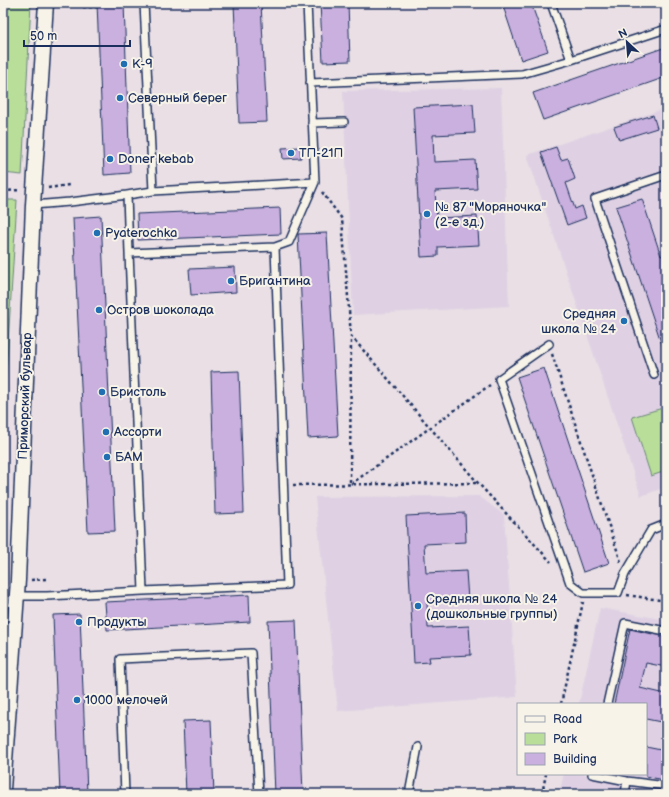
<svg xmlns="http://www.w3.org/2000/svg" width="669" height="797" viewBox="0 0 669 797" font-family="'Balsamiq Sans',sans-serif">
<rect width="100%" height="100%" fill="#e9dfe5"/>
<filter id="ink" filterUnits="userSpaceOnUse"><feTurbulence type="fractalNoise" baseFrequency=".025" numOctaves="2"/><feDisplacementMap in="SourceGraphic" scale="8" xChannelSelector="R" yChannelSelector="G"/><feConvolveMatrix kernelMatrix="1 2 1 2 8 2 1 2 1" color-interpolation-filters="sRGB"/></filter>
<g filter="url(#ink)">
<path fill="#dfd1e3" d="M 501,88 L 509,306 L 353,315 L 343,91 Z
M 666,108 L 666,487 L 641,496 L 527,155 Z
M 479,496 L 504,515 L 517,697 L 338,711 L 315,497 Z
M 600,608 L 666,620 L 666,794 L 559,794 L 564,774 L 646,774 L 646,704 L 579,704 Z"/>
<path fill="#b9de99" stroke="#6a867c" d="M 7,3 L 31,3 L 22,175 L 3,173 L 3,89 Z
M 3,200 L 17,200 L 3,423 Z
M 666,407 L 666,471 L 651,476 L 632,417 Z"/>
<path fill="#c9b0de" stroke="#1b2f5e" d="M 97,3 L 124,3 L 130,173 L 104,175 Z
M 234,3 L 261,3 L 267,122 L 239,123 Z
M 320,3 L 348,3 L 350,61 L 323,62 Z
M 502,3 L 531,3 L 548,51 L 521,60 Z
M 666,47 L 666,77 L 543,120 L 533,93 Z
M 473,104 L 475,133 L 433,135 L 434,162 L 475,160 L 477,189 L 435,191 L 437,218 L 477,216 L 479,245 L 438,247 L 438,256 L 421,257 L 413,107 Z
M 653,115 L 657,128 L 619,140 L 614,127 Z
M 300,147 L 301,158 L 283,159 L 282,148 Z
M 556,147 L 561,160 L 568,158 L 575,179 L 566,183 L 575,209 L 582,206 L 586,218 L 567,225 L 541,152 Z
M 642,199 L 661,256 L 666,254 L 666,351 L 664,351 L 616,207 Z
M 280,208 L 281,234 L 138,240 L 137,214 Z
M 101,216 L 115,531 L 88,532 L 73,218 Z
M 327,233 L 338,436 L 308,438 L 298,234 Z
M 235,267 L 236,292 L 191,295 L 189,269 Z
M 544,368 L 609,563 L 583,572 L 517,377 Z
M 239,371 L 244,513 L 215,514 L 211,372 Z
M 465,513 L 466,542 L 424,544 L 426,573 L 466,571 L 468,600 L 427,602 L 428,628 L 469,626 L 471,655 L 429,657 L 430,662 L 414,663 L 406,516 Z
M 249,595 L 250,622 L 107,630 L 105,602 Z
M 80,614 L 87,794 L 60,794 L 53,615 Z
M 296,620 L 303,794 L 275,794 L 268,621 Z
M 630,629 L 666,637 L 666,667 L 646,663 L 640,688 L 666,694 L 666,723 L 646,719 L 646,704 L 614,704 Z
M 211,720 L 214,794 L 186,794 L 183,721 Z
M 646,747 L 666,751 L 666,762 L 662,780 L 646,776 Z"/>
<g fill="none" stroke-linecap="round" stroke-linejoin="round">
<g stroke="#1b2f5e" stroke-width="10">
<path id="lane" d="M 144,3 L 153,191
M 551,3 L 571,60 L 666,29
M 310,83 L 522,74 L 571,60
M 312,123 L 344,122
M 127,195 L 153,191 L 315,182 L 307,3
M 33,205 L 70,202 L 127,195 L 129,253 L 275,247 L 289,242 L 315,182
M 129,253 L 143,591
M 549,344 L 499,379 L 570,583 L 583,593 L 618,593 L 625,574 L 651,530 L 666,524
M 654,375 L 595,199 L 666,175
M 17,596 L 47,596 L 143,591 L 287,585 L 275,247
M 607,704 L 625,623 L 666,631
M 592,774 L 627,781 L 666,786
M 125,794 L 120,659 L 251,653 L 259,794
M 409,794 L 418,747
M 625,794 L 627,781"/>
</g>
<g stroke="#1b2f5e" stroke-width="17">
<path id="street" d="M 3,789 L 18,580 L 33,205 L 46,3"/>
</g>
<path stroke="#1b2f5e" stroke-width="2.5" stroke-dasharray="3 3" stroke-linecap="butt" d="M 124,6 L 136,5
M 83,7 L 97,7
M 48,188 L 69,185
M 3,191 L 21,190
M 322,192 L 342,219 L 351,336 L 350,484
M 351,336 L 478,483 L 551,562
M 552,354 L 621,562
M 351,484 L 490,385
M 293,485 L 478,483
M 31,580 L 46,579
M 627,595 L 666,601
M 561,704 L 583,602
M 542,794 L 546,774"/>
<use href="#lane" stroke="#f7f3e8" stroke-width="7"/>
<use href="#street" stroke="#f7f3e8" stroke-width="14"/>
</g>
</g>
<g fill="#1f6fb2" stroke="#f7f3e8" stroke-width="1.5">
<circle cx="124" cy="64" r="4"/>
<circle cx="120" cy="98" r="4"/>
<circle cx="291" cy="153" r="4"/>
<circle cx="110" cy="159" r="4"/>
<circle cx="427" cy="214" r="4"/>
<circle cx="97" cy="233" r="4"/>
<circle cx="231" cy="281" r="4"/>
<circle cx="99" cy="310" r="4"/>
<circle cx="624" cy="321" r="4"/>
<circle cx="102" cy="392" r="4"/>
<circle cx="106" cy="432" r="4"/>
<circle cx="107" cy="457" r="4"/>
<circle cx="418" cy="606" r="4"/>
<circle cx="79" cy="622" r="4"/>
<circle cx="77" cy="700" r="4"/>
</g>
<g text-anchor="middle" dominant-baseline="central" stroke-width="4" stroke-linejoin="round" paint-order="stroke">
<g font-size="13" fill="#1b2f5e" stroke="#f7f3e8" text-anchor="start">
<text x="132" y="64">К-9</text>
<text x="128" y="98">Северный берег</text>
<text x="299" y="153">ТП-21П</text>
<text x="118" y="159">Doner kebab</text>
<text x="435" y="207">№ 87 "Моряночка"<tspan x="435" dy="15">(2-е зд.)</tspan></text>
<text x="105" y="233">Pyaterochka</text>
<text x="239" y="281">Бригантина</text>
<text x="107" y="310">Остров шоколада</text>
<text x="616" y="314" text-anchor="end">Средняя<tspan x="616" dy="15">школа № 24</tspan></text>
<text x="110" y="392">Бристоль</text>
<text x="114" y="432">Ассорти</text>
<text x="115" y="457">БАМ</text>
<text x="426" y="599">Средняя школа № 24<tspan x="426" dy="15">(дошкольные группы)</tspan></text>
<text x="87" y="622">Продукты</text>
<text x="85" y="700">1000 мелочей</text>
</g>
<g font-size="13" fill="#1b2f5e" stroke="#f7f3e8">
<text transform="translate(25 396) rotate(-88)">Приморский бульвар</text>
</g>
</g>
<rect width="669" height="797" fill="none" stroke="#f7f3e8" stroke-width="16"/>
<rect x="8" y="8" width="653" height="781" fill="none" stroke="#1b2f5e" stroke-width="1.5" filter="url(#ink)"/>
<rect x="517" y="703" width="130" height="72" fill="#f7f3e8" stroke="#9fa5b1"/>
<rect x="525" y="716" width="20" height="6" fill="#f7f3e8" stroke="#9fa5b1"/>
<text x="553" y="723" font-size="12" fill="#1b2f5e">Road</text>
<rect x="525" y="733" width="20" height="12" fill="#b9de99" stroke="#9fa5b1"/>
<text x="553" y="743" font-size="12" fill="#1b2f5e">Park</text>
<rect x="525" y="753" width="20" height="12" fill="#c9b0de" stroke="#9fa5b1"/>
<text x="553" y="763" font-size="12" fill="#1b2f5e">Building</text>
<g transform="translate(627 42) rotate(334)" stroke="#f7f3e8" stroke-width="3" paint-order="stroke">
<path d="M0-3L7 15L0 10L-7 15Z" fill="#1b2f5e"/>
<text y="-6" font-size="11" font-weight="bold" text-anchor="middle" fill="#1b2f5e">N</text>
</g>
<path d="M24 40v6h106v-6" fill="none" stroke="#1b2f5e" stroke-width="2"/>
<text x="30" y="40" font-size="12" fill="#1b2f5e" stroke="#f7f3e8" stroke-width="3" paint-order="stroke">50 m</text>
</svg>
